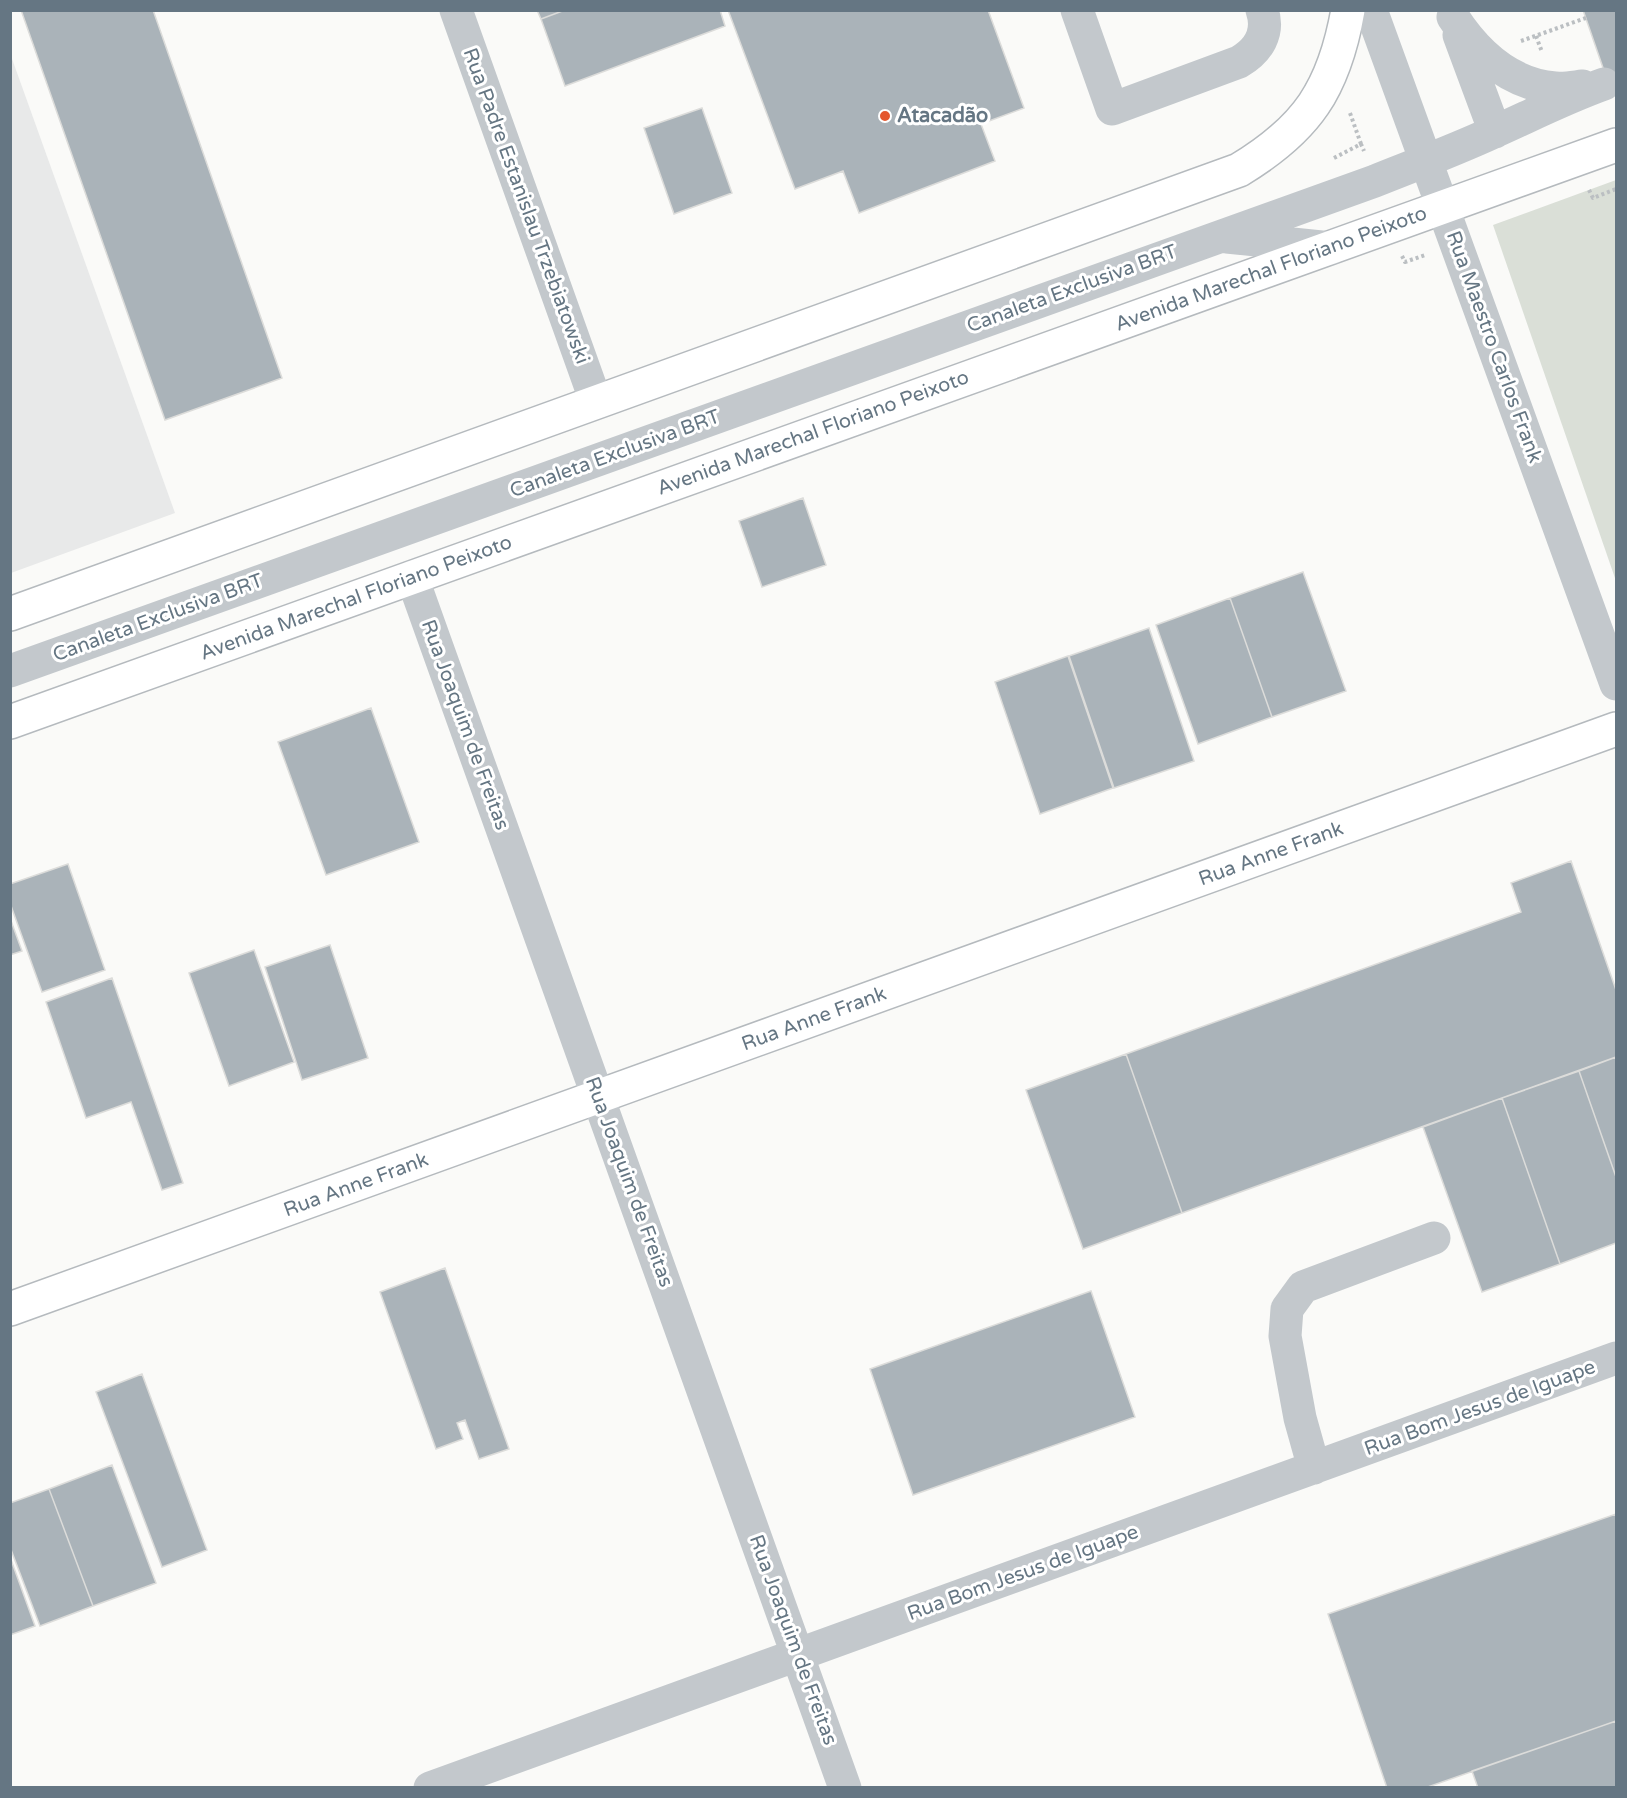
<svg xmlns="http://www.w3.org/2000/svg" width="1627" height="1798" viewBox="0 0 1627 1798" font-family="'Varela Round',sans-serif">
<rect width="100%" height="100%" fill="#fafaf8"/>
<path fill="#e8e9e9" d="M 11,56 L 175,513 L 11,573 L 10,573 Z"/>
<path fill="#dadfd7" d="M 1616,180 L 1616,581 L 1493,225 Z"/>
<path fill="#aab3b9" stroke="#dcdcda" stroke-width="1.5" d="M 21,10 L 153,10 L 282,378 L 165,420 Z
M 537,10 L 565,10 L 541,19 Z
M 565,10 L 720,10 L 725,26 L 565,86 L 541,19 Z
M 728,10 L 988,10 L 1024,108 L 981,124 L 995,161 L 859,213 L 843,171 L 795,189 Z
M 1583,10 L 1616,10 L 1616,86 L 1610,88 Z
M 702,108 L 732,193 L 674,214 L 644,128 Z
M 803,498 L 826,565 L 762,587 L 739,521 Z
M 1303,572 L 1346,691 L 1272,717 L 1230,598 Z
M 1230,598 L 1272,717 L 1198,744 L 1156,625 Z
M 1149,628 L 1194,761 L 1114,788 L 1069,656 Z
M 1068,656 L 1113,788 L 1040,814 L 995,682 Z
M 371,708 L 419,842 L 326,875 L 278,742 Z
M 1571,861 L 1616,990 L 1616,1057 L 1182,1213 L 1126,1054 L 1521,912 L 1511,883 Z
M 68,864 L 105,970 L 42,992 L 10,903 L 10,884 Z
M 10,918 L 22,951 L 10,955 Z
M 330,945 L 368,1058 L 302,1080 L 265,967 Z
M 254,950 L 294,1062 L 229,1086 L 189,973 Z
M 112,978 L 183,1183 L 162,1190 L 131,1102 L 86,1118 L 46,1002 Z
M 1126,1054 L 1182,1213 L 1083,1249 L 1026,1090 Z
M 1616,1057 L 1616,1177 L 1579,1071 Z
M 1579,1071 L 1616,1177 L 1616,1243 L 1560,1264 L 1502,1098 Z
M 1502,1098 L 1560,1264 L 1482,1292 L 1423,1127 Z
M 445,1268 L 509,1449 L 479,1459 L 465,1420 L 457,1423 L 463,1439 L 436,1449 L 380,1292 Z
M 1091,1291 L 1135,1417 L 913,1495 L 870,1369 Z
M 142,1374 L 207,1550 L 162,1567 L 96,1392 Z
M 112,1465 L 156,1583 L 93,1606 L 49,1489 Z
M 49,1489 L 93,1606 L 40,1626 L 10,1547 L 10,1503 Z
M 1616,1514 L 1616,1721 L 1425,1788 L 1387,1788 L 1328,1614 Z
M 10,1557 L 35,1626 L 10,1635 Z
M 1616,1721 L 1616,1788 L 1478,1788 L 1472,1771 Z"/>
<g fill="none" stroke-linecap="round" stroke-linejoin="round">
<g stroke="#b5babe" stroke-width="36">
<path id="major" d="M 10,614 L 1239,170 C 1307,129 1334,89 1348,10
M 10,722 L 1616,145
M 10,1309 L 1616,729"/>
</g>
<path stroke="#bbbfc2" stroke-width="4" stroke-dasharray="3 3" stroke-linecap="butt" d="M 1536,36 L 1542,52
M 1521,41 L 1586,18
M 1350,113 L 1361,144
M 1334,158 L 1361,144 L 1364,151
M 1589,190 L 1593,198 L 1616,189
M 1402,256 L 1405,262 L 1425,255"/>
<path stroke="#c3c8cc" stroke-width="33" d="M 456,10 L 596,402
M 1077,10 L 1112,109 L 1239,62 C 1258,51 1270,33 1262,10
M 1371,10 L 1616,684
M 1453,17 C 1477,54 1510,84 1555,88 C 1564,89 1574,87 1583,86
M 1459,35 L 1495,132
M 1227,237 L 1331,248
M 412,577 L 845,1788
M 10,671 L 1375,181 C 1415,165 1455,150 1494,132 C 1532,115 1565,98 1604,84
M 1314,1468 L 1300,1418 L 1285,1336 L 1287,1309 L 1303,1287 L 1434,1238
M 430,1788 L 1616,1358"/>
<use href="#major" stroke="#fff" stroke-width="33"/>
</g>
<circle fill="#e4572e" stroke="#fff" stroke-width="2" cx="885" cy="116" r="6"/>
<g text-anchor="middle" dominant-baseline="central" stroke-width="6" stroke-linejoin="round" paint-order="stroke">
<g font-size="20" font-weight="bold" fill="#657683" stroke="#fff" text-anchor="start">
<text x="897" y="116">Atacadão</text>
</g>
<g font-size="20" fill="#657683" stroke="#fff">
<text transform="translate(526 206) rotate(70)">Rua Padre Estanislau Trzebiatowski</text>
<text transform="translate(1271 269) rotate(-20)">Avenida Marechal Floriano Peixoto</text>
<text transform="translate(1072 289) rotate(-20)">Canaleta Exclusiva BRT</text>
<text transform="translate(1494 347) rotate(70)">Rua Maestro Carlos Frank</text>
<text transform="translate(813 433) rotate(-20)">Avenida Marechal Floriano Peixoto</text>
<text transform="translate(615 454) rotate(-20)">Canaleta Exclusiva BRT</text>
<text transform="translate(356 598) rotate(-20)">Avenida Marechal Floriano Peixoto</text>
<text transform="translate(158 618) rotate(-20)">Canaleta Exclusiva BRT</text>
<text transform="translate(465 725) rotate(70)">Rua Joaquim de Freitas</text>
<text transform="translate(1271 854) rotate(-20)">Rua Anne Frank</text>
<text transform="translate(814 1019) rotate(-20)">Rua Anne Frank</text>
<text transform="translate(629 1182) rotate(70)">Rua Joaquim de Freitas</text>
<text transform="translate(356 1185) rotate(-20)">Rua Anne Frank</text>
<text transform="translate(1480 1408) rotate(-20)">Rua Bom Jesus de Iguape</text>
<text transform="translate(1023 1573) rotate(-20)">Rua Bom Jesus de Iguape</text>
<text transform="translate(793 1640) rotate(70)">Rua Joaquim de Freitas</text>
</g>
</g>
<rect width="1627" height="1798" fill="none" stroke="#657683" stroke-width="24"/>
</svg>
